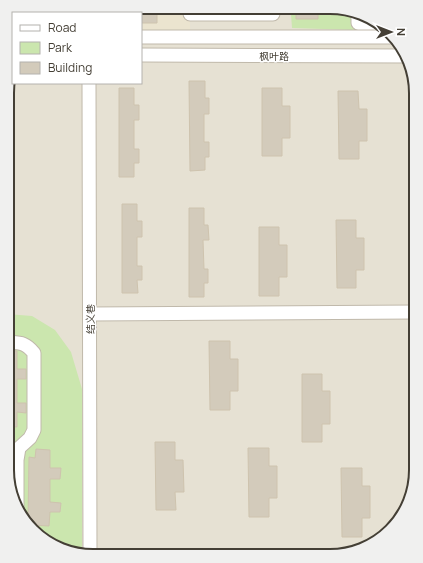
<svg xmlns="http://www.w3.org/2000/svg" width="423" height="563" viewBox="0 0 423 563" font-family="Manrope,'Noto Sans SC',sans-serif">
<rect width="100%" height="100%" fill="#f2efe5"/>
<path fill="#e6e1d3" d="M 341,8 L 382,25 L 407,55 L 416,93 L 416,476 L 401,518 L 368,547 L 330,556 L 82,555 L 45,541 L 7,470 L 8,82 L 13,66 L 13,83 L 141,83 L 141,13 L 63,13 L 65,12 Z"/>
<path fill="#ebe4cf" d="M 190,10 L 190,37 L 141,37 L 141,13 L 89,13 L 89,11 Z"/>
<path fill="#cbe6ae" d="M 341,8 L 355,13 L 355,30 L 292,28 L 291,14 L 273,14 L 273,9 Z
M 7,314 L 32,316 L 55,330 L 71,352 L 82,389 L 82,555 L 45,541 L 16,508 L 7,470 Z"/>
<path fill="#d3cbbb" stroke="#cec3ae" d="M 296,8 L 318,8 L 318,19 L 296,19 Z
M 157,10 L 157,23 L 141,23 L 141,11 Z
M 189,81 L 205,81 L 205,98 L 209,98 L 209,114 L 204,114 L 204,142 L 209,142 L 209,157 L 205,157 L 205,170 L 190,171 Z
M 119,88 L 134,88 L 134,105 L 139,105 L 139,120 L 134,120 L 134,149 L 139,149 L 139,163 L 134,163 L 134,177 L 119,177 Z
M 262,88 L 282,88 L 282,106 L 290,106 L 290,138 L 282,138 L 282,156 L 262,156 Z
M 338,91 L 358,91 L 359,109 L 367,109 L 367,141 L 359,141 L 359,159 L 339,159 Z
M 122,204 L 137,204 L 137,221 L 142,221 L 142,237 L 137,237 L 137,266 L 142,266 L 142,280 L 137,280 L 138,293 L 122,293 Z
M 189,208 L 204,208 L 204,225 L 208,225 L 209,240 L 203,240 L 204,269 L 208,269 L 208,283 L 204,283 L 204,297 L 189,297 Z
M 336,220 L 356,220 L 356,238 L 364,238 L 364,270 L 356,270 L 356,288 L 337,288 Z
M 259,227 L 279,227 L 279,245 L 287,245 L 287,277 L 279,277 L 279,296 L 259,296 Z
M 209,341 L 230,341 L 230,359 L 238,359 L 238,391 L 230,391 L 230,410 L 210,410 Z
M 7,350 L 17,351 L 17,369 L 26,369 L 26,379 L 17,379 L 17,403 L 26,403 L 26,413 L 17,412 L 17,427 L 7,426 Z
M 302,374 L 322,374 L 322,391 L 330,391 L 330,424 L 322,424 L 322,442 L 302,442 Z
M 155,442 L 175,442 L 175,460 L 183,460 L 184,492 L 175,492 L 176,510 L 156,510 Z
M 248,448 L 269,448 L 269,466 L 277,466 L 277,498 L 269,498 L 269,517 L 249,517 Z
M 36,449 L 50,450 L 50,468 L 61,468 L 60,479 L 50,479 L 50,502 L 61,503 L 60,512 L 50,512 L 49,526 L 31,525 L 28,522 L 29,457 L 35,458 Z
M 341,468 L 362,468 L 362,486 L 370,486 L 370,518 L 362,518 L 362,537 L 342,537 Z"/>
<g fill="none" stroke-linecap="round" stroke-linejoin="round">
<g stroke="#c0b9ab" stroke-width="15">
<path id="minor" d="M 190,10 L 190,14 L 273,14 L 273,9
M 89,11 L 89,13
M 358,15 L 358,23 L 379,23
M 141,37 L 392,37
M 141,55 L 407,56
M 89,83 L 90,555
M 90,314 L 416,312
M 7,342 C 20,343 25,342 34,353 L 34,430 L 30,438 L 19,448 L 17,460 L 17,510"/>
</g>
<use href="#minor" stroke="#fff" stroke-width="13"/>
</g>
<g text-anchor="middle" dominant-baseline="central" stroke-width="3" stroke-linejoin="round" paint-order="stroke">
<g font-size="10" fill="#443f35" stroke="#fff">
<text x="274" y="56">枫叶路</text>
<text transform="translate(90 319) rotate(-90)">结义巷</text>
</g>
</g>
<path d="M0 0H423V563H0ZM93 14H330A79 79 0 0 1 409 93V470A79 79 0 0 1 330 549H93A79 79 0 0 1 14 470V93A79 79 0 0 1 93 14Z" fill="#f0f0ef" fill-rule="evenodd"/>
<path fill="none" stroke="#443f35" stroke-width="2" d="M93 14H330A79 79 0 0 1 409 93V470A79 79 0 0 1 330 549H93A79 79 0 0 1 14 470V93A79 79 0 0 1 93 14Z"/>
<rect x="12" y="12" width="130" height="72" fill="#ffffff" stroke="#b4b2ae"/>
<rect x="20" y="25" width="20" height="6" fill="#ffffff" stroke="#b4b2ae"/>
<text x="48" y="32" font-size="12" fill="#443f35">Road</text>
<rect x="20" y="42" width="20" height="12" fill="#cbe6ae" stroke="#b4b2ae"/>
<text x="48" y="52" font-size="12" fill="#443f35">Park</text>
<rect x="20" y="62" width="20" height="12" fill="#d3cbbb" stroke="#b4b2ae"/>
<text x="48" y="72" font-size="12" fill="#443f35">Building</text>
<g transform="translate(391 32) rotate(90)" stroke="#ffffff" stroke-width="3" paint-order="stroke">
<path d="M0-3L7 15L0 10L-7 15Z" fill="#443f35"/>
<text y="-6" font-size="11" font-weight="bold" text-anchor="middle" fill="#443f35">N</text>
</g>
</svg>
